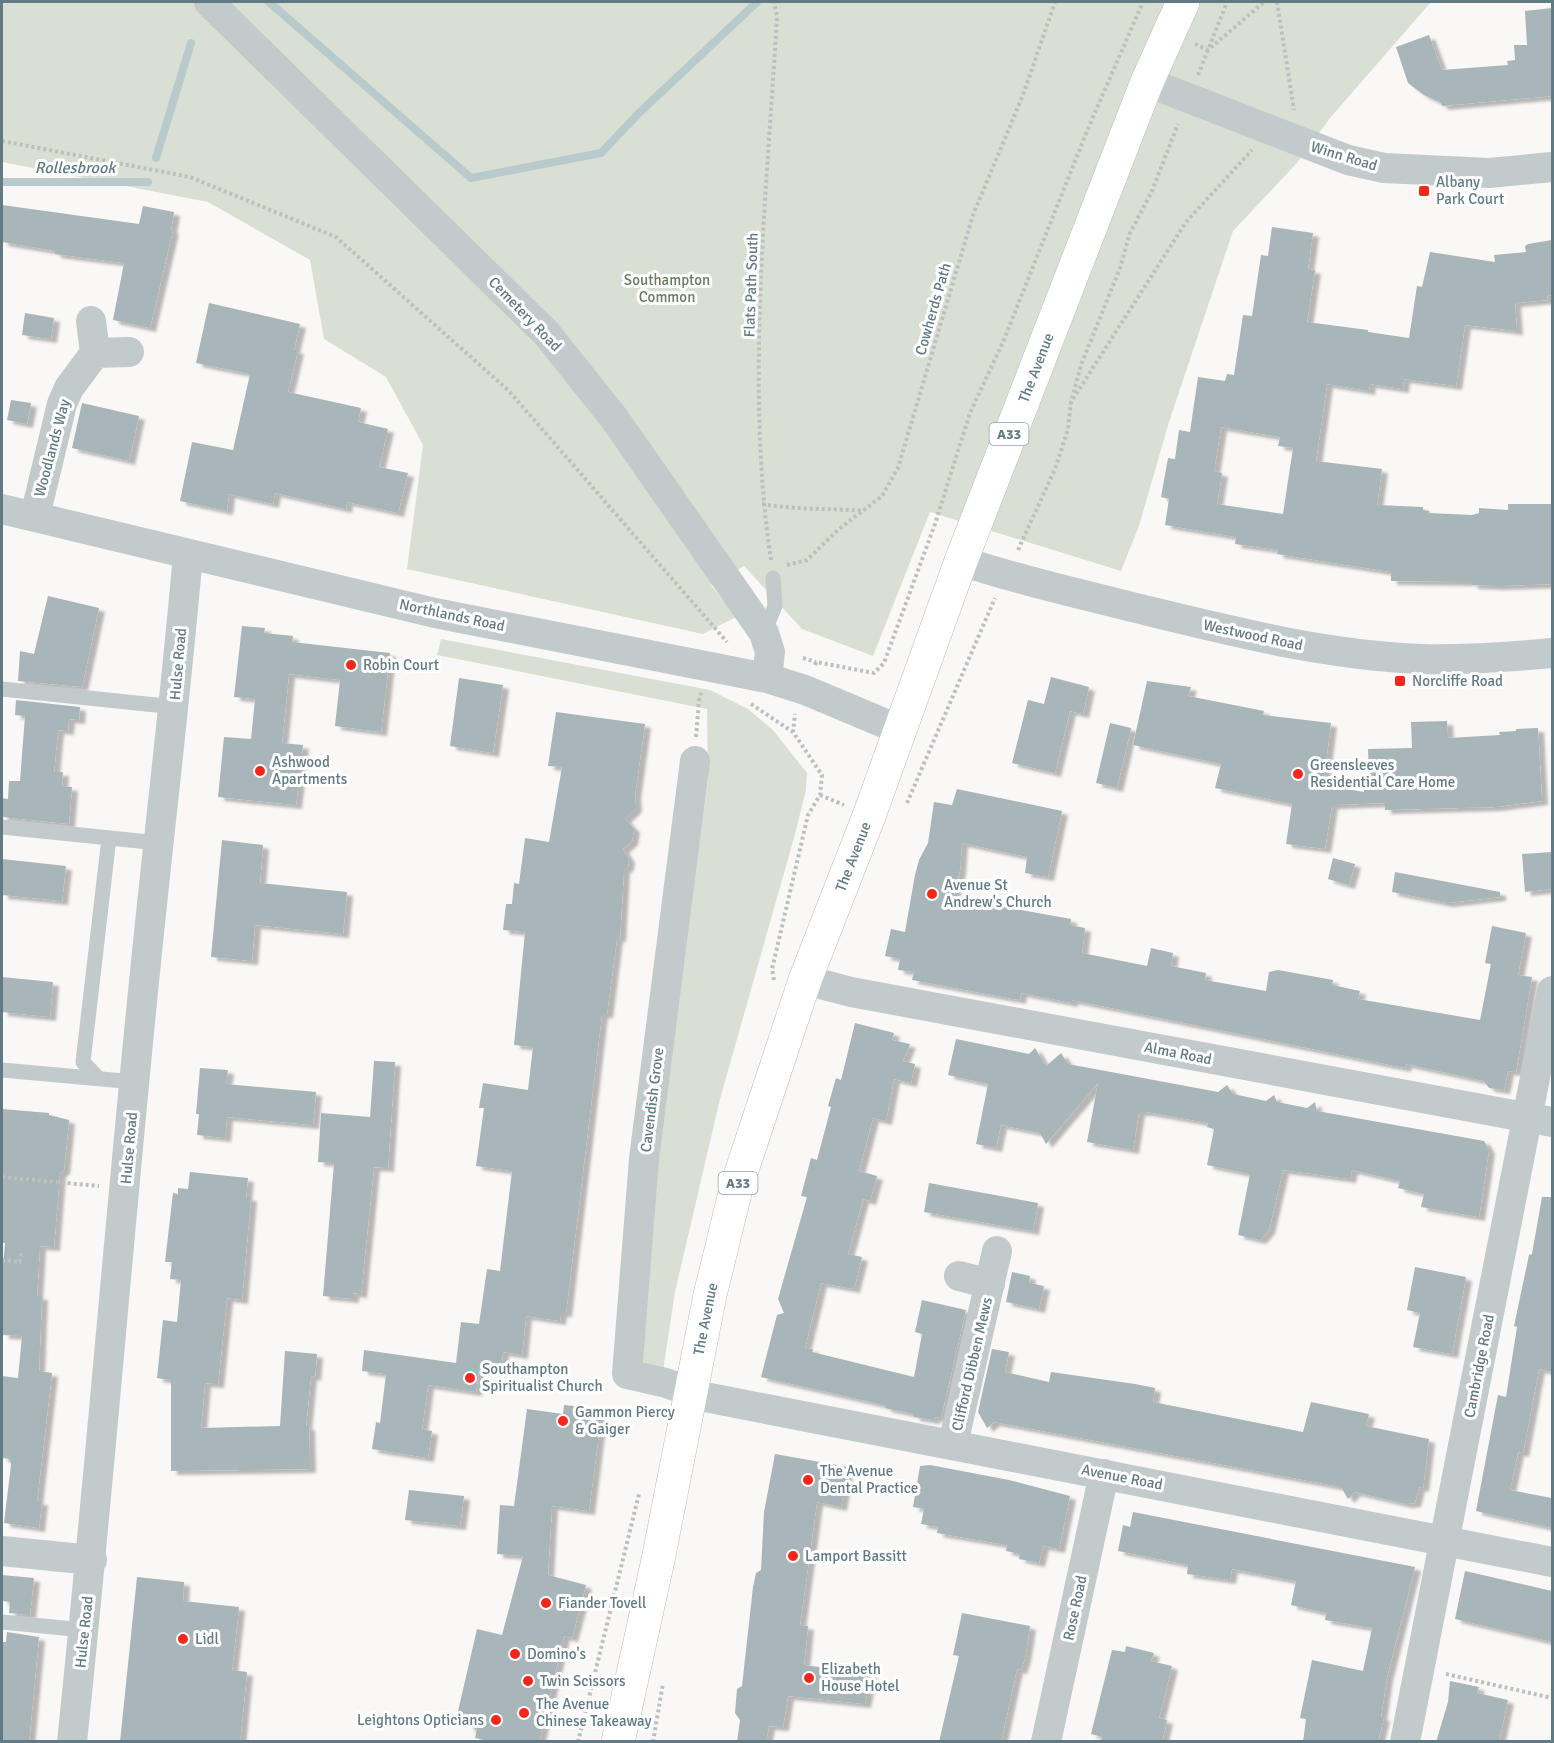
<svg xmlns="http://www.w3.org/2000/svg" width="1554" height="1743" viewBox="0 0 1554 1743" font-family="Signika,sans-serif">
<defs>
<filter id="shadow"><feDropShadow dx="6" dy="4" stdDeviation="1.5" flood-color="#0004"/></filter>
</defs>
<rect width="100%" height="100%" fill="#f9f8f6"/>
<path fill="#dadfd4" d="M 2,2 L 1431,2 L 1330,118 L 1297,163 L 1233,231 L 1169,422 L 1139,526 L 1121,571 L 930,512 L 873,656 L 802,629 L 744,566 L 711,585 L 736,617 L 703,634 L 407,569 L 423,445 L 386,377 L 324,339 L 310,260 L 208,202 L 2,162 Z
M 441,639 L 710,690 L 748,709 L 773,730 L 807,773 L 806,790 L 794,838 L 720,1099 L 675,1292 L 663,1371 L 650,1369 L 636,1355 L 670,1050 L 708,780 L 707,709 L 437,655 Z"/>
<g fill="none" stroke-linecap="round" stroke-linejoin="round">
<path stroke="#b8cacb" stroke-width="8" d="M 269,2 L 471,178 L 601,153 L 639,113 L 757,2
M 156,158 L 191,43
M 2,182 L 148,182"/>
</g>
<path fill="#a8b5b9" fill-rule="evenodd" filter="url(#shadow)" d="M 1552,8 L 1552,96 L 1442,106 L 1441,103 L 1424,95 L 1408,83 L 1396,47 L 1429,35 L 1442,70 L 1508,65 L 1507,61 L 1515,60 L 1514,45 L 1527,45 L 1525,11 Z
M 2,205 L 139,224 L 143,206 L 174,212 L 171,230 L 173,230 L 150,328 L 113,320 L 124,263 L 55,254 L 55,251 L 2,242 Z
M 1272,227 L 1313,233 L 1308,269 L 1315,270 L 1307,322 L 1368,330 L 1368,332 L 1409,338 L 1417,286 L 1422,287 L 1430,252 L 1495,262 L 1494,255 L 1526,252 L 1525,246 L 1528,244 L 1552,240 L 1552,295 L 1547,296 L 1548,300 L 1515,303 L 1517,331 L 1465,325 L 1456,386 L 1404,379 L 1403,389 L 1370,384 L 1369,391 L 1327,384 L 1316,461 L 1382,469 L 1377,505 L 1423,507 L 1423,510 L 1429,511 L 1429,513 L 1472,515 L 1479,513 L 1479,508 L 1508,510 L 1508,504 L 1552,504 L 1552,584 L 1498,586 L 1472,585 L 1472,582 L 1391,581 L 1391,572 L 1277,554 L 1278,550 L 1235,544 L 1236,537 L 1165,525 L 1169,499 L 1161,497 L 1168,458 L 1175,459 L 1179,430 L 1190,432 L 1198,377 L 1225,381 L 1227,374 L 1234,375 L 1243,315 L 1252,316 L 1261,255 L 1268,256 ZM 1221,427 L 1280,437 L 1278,446 L 1293,448 L 1283,514 L 1217,504 L 1222,473 L 1214,471 Z
M 209,303 L 300,324 L 294,350 L 298,350 L 288,392 L 361,408 L 358,422 L 388,429 L 379,467 L 408,473 L 398,513 L 347,502 L 346,509 L 275,493 L 273,504 L 229,494 L 227,511 L 180,501 L 192,442 L 233,450 L 250,374 L 196,363 Z
M 25,313 L 54,318 L 51,339 L 22,335 Z
M 11,400 L 31,403 L 27,424 L 7,420 Z
M 82,403 L 139,416 L 129,461 L 72,448 Z
M 48,596 L 99,608 L 82,687 L 18,681 L 20,651 L 34,654 Z
M 242,626 L 265,628 L 264,633 L 293,636 L 292,642 L 390,653 L 381,732 L 335,726 L 340,680 L 289,674 L 282,743 L 303,745 L 296,805 L 218,797 L 224,737 L 251,739 L 255,699 L 234,697 Z
M 1051,677 L 1089,687 L 1083,714 L 1070,711 L 1055,773 L 1012,763 L 1028,700 L 1044,704 Z
M 459,678 L 503,685 L 493,753 L 450,746 Z
M 1147,681 L 1191,687 L 1188,696 L 1264,711 L 1263,715 L 1331,723 L 1323,785 L 1364,792 L 1364,778 L 1369,778 L 1368,749 L 1412,748 L 1411,722 L 1447,721 L 1448,738 L 1500,735 L 1499,732 L 1516,731 L 1516,729 L 1538,728 L 1542,801 L 1496,807 L 1385,810 L 1385,803 L 1332,805 L 1325,849 L 1286,844 L 1292,804 L 1215,788 L 1221,764 L 1133,745 Z
M 16,700 L 80,707 L 79,720 L 69,719 L 68,731 L 58,730 L 54,772 L 63,772 L 62,786 L 72,787 L 69,824 L 2,817 L 2,798 L 8,799 L 9,781 L 20,781 L 25,716 L 15,715 Z
M 556,712 L 645,724 L 635,795 L 636,808 L 625,819 L 634,829 L 632,841 L 623,849 L 629,859 L 628,866 L 624,870 L 620,938 L 617,938 L 607,1014 L 602,1014 L 566,1313 L 561,1313 L 560,1321 L 526,1316 L 522,1355 L 503,1352 L 501,1371 L 479,1369 L 476,1392 L 428,1385 L 422,1429 L 432,1431 L 428,1458 L 372,1449 L 376,1422 L 380,1423 L 386,1374 L 362,1371 L 364,1350 L 456,1363 L 461,1322 L 479,1324 L 487,1269 L 500,1271 L 512,1171 L 476,1166 L 484,1108 L 479,1108 L 483,1083 L 528,1090 L 533,1047 L 514,1045 L 525,932 L 503,930 L 506,904 L 512,904 L 514,883 L 519,884 L 525,838 L 549,842 L 562,767 L 548,766 Z
M 1110,723 L 1131,728 L 1117,788 L 1096,783 Z
M 957,789 L 1062,811 L 1048,877 L 1025,873 L 1027,857 L 962,843 L 960,870 L 953,898 L 1071,919 L 1070,925 L 1085,928 L 1082,953 L 1147,966 L 1151,948 L 1173,953 L 1171,966 L 1206,973 L 1205,980 L 1266,991 L 1269,972 L 1278,970 L 1333,980 L 1332,985 L 1360,991 L 1358,999 L 1480,1020 L 1491,964 L 1485,963 L 1492,926 L 1526,933 L 1518,975 L 1532,977 L 1516,1072 L 1508,1071 L 1504,1090 L 1489,1088 L 1484,1081 L 1406,1064 L 1405,1068 L 1072,1000 L 1072,1003 L 1021,993 L 1020,1000 L 912,980 L 914,972 L 898,970 L 900,959 L 885,956 L 891,929 L 905,932 L 915,875 L 919,860 L 928,843 L 934,802 L 952,805 Z
M 222,840 L 263,845 L 260,883 L 347,892 L 343,934 L 255,925 L 252,961 L 211,957 Z
M 1552,852 L 1552,889 L 1525,892 L 1522,854 Z
M 1333,858 L 1355,864 L 1349,885 L 1328,879 Z
M 2,859 L 66,866 L 62,901 L 2,895 Z
M 1395,872 L 1500,892 L 1500,897 L 1447,903 L 1392,892 Z
M 2,977 L 53,982 L 50,1017 L 2,1012 Z
M 855,1023 L 894,1033 L 892,1040 L 910,1044 L 903,1061 L 915,1064 L 911,1083 L 894,1079 L 886,1121 L 873,1118 L 859,1171 L 877,1176 L 870,1201 L 863,1199 L 848,1254 L 862,1257 L 854,1289 L 821,1283 L 805,1348 L 813,1349 L 812,1352 L 914,1377 L 922,1334 L 915,1332 L 922,1300 L 966,1310 L 941,1418 L 935,1417 L 934,1420 L 914,1417 L 914,1414 L 885,1408 L 886,1406 L 875,1403 L 761,1377 L 777,1315 L 784,1313 L 778,1299 L 807,1197 L 801,1196 L 811,1158 L 817,1160 L 831,1107 L 828,1106 L 836,1078 L 841,1080 Z
M 956,1039 L 1029,1054 L 1035,1048 L 1046,1066 L 1061,1053 L 1068,1064 L 1218,1092 L 1227,1085 L 1233,1094 L 1266,1101 L 1274,1095 L 1277,1102 L 1307,1108 L 1315,1102 L 1317,1111 L 1484,1141 L 1489,1150 L 1479,1217 L 1421,1207 L 1424,1194 L 1398,1188 L 1400,1181 L 1352,1170 L 1350,1179 L 1283,1170 L 1269,1230 L 1260,1240 L 1238,1235 L 1250,1174 L 1207,1165 L 1214,1129 L 1207,1127 L 1208,1123 L 1147,1112 L 1139,1112 L 1133,1150 L 1087,1142 L 1098,1083 L 1046,1144 L 1040,1133 L 1001,1125 L 996,1148 L 976,1144 L 988,1084 L 948,1075 Z
M 374,1061 L 395,1062 L 388,1168 L 374,1167 L 361,1294 L 353,1293 L 353,1299 L 323,1296 L 334,1163 L 318,1162 L 321,1113 L 370,1117 Z
M 200,1068 L 228,1070 L 226,1084 L 316,1092 L 313,1125 L 227,1117 L 225,1138 L 197,1135 L 199,1114 L 196,1114 Z
M 2,1109 L 49,1113 L 49,1115 L 69,1120 L 64,1170 L 60,1173 L 54,1247 L 40,1246 L 37,1296 L 42,1296 L 39,1371 L 52,1373 L 37,1501 L 42,1501 L 39,1528 L 4,1523 L 11,1465 L 10,1459 L 2,1458 L 2,1376 L 18,1378 L 22,1336 L 3,1335 L 2,1276 L 5,1243 L 2,1243 Z
M 190,1172 L 248,1178 L 246,1197 L 251,1197 L 242,1300 L 227,1298 L 218,1384 L 205,1383 L 201,1428 L 280,1426 L 285,1351 L 317,1354 L 315,1377 L 311,1376 L 306,1426 L 309,1426 L 310,1469 L 171,1471 L 171,1380 L 157,1378 L 163,1320 L 177,1322 L 181,1280 L 170,1279 L 172,1262 L 165,1262 L 173,1193 L 178,1194 L 178,1188 L 188,1189 Z
M 929,1183 L 1038,1203 L 1033,1231 L 924,1212 Z
M 1542,1197 L 1552,1197 L 1552,1372 L 1539,1369 L 1523,1453 L 1518,1452 L 1510,1490 L 1552,1498 L 1552,1528 L 1476,1511 L 1498,1395 L 1506,1397 L 1517,1327 L 1514,1326 L 1529,1255 L 1532,1254 Z
M 1415,1267 L 1466,1277 L 1452,1354 L 1413,1347 L 1420,1313 L 1407,1310 Z
M 1012,1272 L 1030,1276 L 1029,1283 L 1044,1286 L 1039,1309 L 1006,1302 Z
M 992,1349 L 1009,1352 L 1005,1372 L 1049,1382 L 1051,1372 L 1135,1384 L 1155,1388 L 1153,1402 L 1303,1432 L 1311,1402 L 1369,1414 L 1366,1426 L 1429,1439 L 1423,1488 L 1419,1487 L 1415,1503 L 1406,1504 L 1355,1492 L 1348,1499 L 1341,1487 L 994,1422 L 987,1428 L 978,1412 Z
M 564,1405 L 602,1409 L 589,1511 L 552,1506 L 548,1575 L 586,1585 L 572,1638 L 564,1636 L 539,1742 L 492,1742 L 475,1738 L 477,1729 L 468,1727 L 469,1723 L 456,1720 L 477,1629 L 502,1635 L 523,1556 L 497,1554 L 500,1505 L 514,1506 L 527,1409 L 563,1414 Z
M 775,1454 L 848,1467 L 841,1507 L 817,1502 L 800,1625 L 808,1626 L 804,1665 L 871,1674 L 865,1704 L 788,1696 L 783,1727 L 769,1726 L 766,1742 L 737,1742 L 740,1720 L 735,1713 L 737,1689 L 742,1686 L 753,1587 L 756,1573 L 761,1570 L 764,1512 Z
M 930,1465 L 1009,1480 L 1070,1496 L 1059,1549 L 1043,1546 L 1039,1563 L 1019,1559 L 1020,1554 L 1006,1551 L 1007,1545 L 937,1533 L 938,1527 L 921,1524 L 924,1509 L 913,1507 L 920,1466 Z
M 409,1490 L 464,1496 L 460,1526 L 405,1520 Z
M 1133,1512 L 1415,1567 L 1387,1677 L 1381,1717 L 1384,1717 L 1378,1742 L 1303,1742 L 1306,1719 L 1300,1718 L 1312,1660 L 1363,1671 L 1372,1628 L 1325,1620 L 1326,1613 L 1291,1605 L 1296,1581 L 1232,1569 L 1230,1580 L 1187,1574 L 1188,1565 L 1118,1551 L 1123,1525 L 1130,1527 Z
M 1465,1571 L 1552,1591 L 1552,1642 L 1455,1619 Z
M 2,1575 L 34,1578 L 30,1615 L 9,1613 L 10,1602 L 2,1601 Z
M 137,1577 L 184,1582 L 183,1601 L 239,1607 L 232,1670 L 247,1672 L 240,1742 L 120,1742 Z
M 962,1613 L 1030,1626 L 1025,1658 L 1021,1670 L 1017,1669 L 1001,1742 L 939,1742 L 959,1656 L 953,1655 Z
M 7,1632 L 39,1637 L 29,1742 L 2,1742 L 2,1642 L 6,1642 Z
M 1126,1646 L 1154,1653 L 1151,1661 L 1172,1666 L 1159,1718 L 1167,1720 L 1162,1742 L 1101,1742 L 1102,1737 L 1091,1734 L 1112,1650 L 1125,1652 Z
M 1450,1681 L 1479,1687 L 1477,1693 L 1508,1700 L 1499,1742 L 1436,1742 L 1448,1702 Z"/>
<g fill="none" stroke-linecap="round" stroke-linejoin="round">
<g stroke="#b6bdc0" stroke-width="34">
<g id="primary">
<path id="s1" d="M 618,1742 L 658,1560 L 710,1295 L 737,1185 L 805,980 L 869,816 L 961,561 L 1147,82 L 1183,2"/>
</g>
</g>
<path stroke="#bbc0c2" stroke-width="4" stroke-dasharray="3 3" stroke-linecap="butt" d="M 1277,2 L 1294,110
M 1195,44 L 1208,50 L 1264,2
M 1198,75 L 1227,2
M 2,141 L 190,177 L 336,237 L 509,391 L 727,642
M 1073,399 L 1186,222 L 1252,150
M 762,504 C 795,510 829,508 863,511
M 1018,550 L 1055,469 L 1068,429 L 1071,402 L 1081,365 L 1120,268 L 1130,233 L 1152,191 L 1178,124
M 771,560 C 745,387 767,192 777,16 L 774,2
M 787,565 L 807,560 L 839,529 L 882,496 L 898,468 L 973,215 L 1023,95 L 1055,2
M 803,658 L 816,662
M 815,665 L 816,662 L 874,673 L 884,663 L 935,524 L 970,413 L 1003,342 L 1087,131 L 1143,2
M 751,704 L 793,732
M 696,737 L 699,700 L 702,691
M 820,795 L 844,805
M 907,803 L 995,598
M 774,980 L 772,969 L 808,815 L 820,795 L 822,775 L 793,732 L 795,714
M 2,1177 L 99,1186
M 2,1260 L 20,1262 L 21,1251
M 1446,1674 L 1552,1698
M 578,1742 L 639,1494
M 653,1742 L 663,1683"/>
<path stroke="#c3cacc" stroke-width="15" d="M 764,633 L 775,606 L 773,578
M 2,689 L 175,707
M 2,827 L 159,843
M 2,1070 L 135,1082
M 98,1078 L 83,1062 L 109,838
M 2,1622 L 84,1630"/>
<path stroke="#c3cacc" stroke-width="30" d="M 209,2 L 547,334 L 614,418 L 764,633 L 770,652 L 767,678
M 1147,82 L 1348,160 L 1384,168 L 1489,173 L 1552,167
M 95,353 L 129,352
M 2,509 L 435,613 L 767,678 L 805,690 L 898,729
M 35,516 L 62,404 L 69,388 L 95,353 L 91,321
M 961,561 C 1018,580 1077,593 1136,608 C 1230,631 1324,655 1421,659 C 1465,660 1509,657 1552,653
M 695,761 L 644,1159 L 627,1374 L 666,1383 L 705,1397 L 1552,1562
M 805,980 L 851,992 L 1552,1122
M 959,1276 L 990,1284
M 953,1444 L 997,1251
M 2,1551 L 92,1560
M 72,1742 C 99,1485 119,1228 145,972 C 159,832 176,694 188,554
M 1046,1742 L 1104,1474
M 1405,1742 L 1552,991"/>
<use href="#primary" stroke="#fff" stroke-width="33"/>
</g>
<g fill="#f5271a" stroke="#fff" stroke-width="2">
<rect x="1418" y="185" width="12" height="12" rx="3"/>
<circle cx="351" cy="665" r="6"/>
<rect x="1394" y="675" width="12" height="12" rx="3"/>
<circle cx="260" cy="771" r="6"/>
<circle cx="1298" cy="774" r="6"/>
<circle cx="932" cy="894" r="6"/>
<circle cx="470" cy="1378" r="6"/>
<circle cx="563" cy="1421" r="6"/>
<circle cx="808" cy="1480" r="6"/>
<circle cx="793" cy="1556" r="6"/>
<circle cx="546" cy="1603" r="6"/>
<circle cx="183" cy="1639" r="6"/>
<circle cx="515" cy="1654" r="6"/>
<circle cx="809" cy="1678" r="6"/>
<circle cx="528" cy="1681" r="6"/>
<circle cx="524" cy="1713" r="6"/>
<circle cx="496" cy="1720" r="6"/>
</g>
<g text-anchor="middle" dominant-baseline="central" stroke-width="6" stroke-linejoin="round" paint-order="stroke">
<g fill="#fff" stroke="#90a2a9" stroke-width="1.5">
<rect x="989.5" y="423" width="39" height="22" rx="4.5"/>
<rect x="718.5" y="1172" width="39" height="22" rx="4.5"/>
</g>
<g font-size="14" font-weight="bold" fill="#617a84">
<text x="1009" y="434">A33</text>
<text x="738" y="1183">A33</text>
</g>
<g font-size="15" fill="#617a84" stroke="#fff">
<text transform="translate(1344 156) rotate(17)">Winn Road</text>
<text transform="translate(751 285) rotate(-88)">Flats Path South</text>
<text transform="translate(933 309) rotate(-74)">Cowherds Path</text>
<text transform="translate(525 314) rotate(46)">Cemetery Road</text>
<text stroke="none"><textPath href="#s1" startOffset="1440">The Avenue</textPath></text>
<text transform="translate(52 448) rotate(-75)">Woodlands Way</text>
<text transform="translate(452 615) rotate(12)">Northlands Road</text>
<text transform="translate(1253 635) rotate(12)">Westwood Road</text>
<text transform="translate(178 664) rotate(-85)">Hulse Road</text>
<text stroke="none"><textPath href="#s1" startOffset="918">The Avenue</textPath></text>
<text transform="translate(1178 1053) rotate(11)">Alma Road</text>
<text transform="translate(652 1100) rotate(-83)">Cavendish Grove</text>
<text transform="translate(129 1148) rotate(-85)">Hulse Road</text>
<text stroke="none"><textPath href="#s1" startOffset="432">The Avenue</textPath></text>
<text transform="translate(972 1364) rotate(-77)">Clifford Dibben Mews</text>
<text transform="translate(1479 1366) rotate(-79)">Cambridge Road</text>
<text transform="translate(1122 1477) rotate(11)">Avenue Road</text>
<text transform="translate(1075 1608) rotate(-78)">Rose Road</text>
<text transform="translate(84 1632) rotate(-84)">Hulse Road</text>
</g>
<g font-size="15" fill="#617a84" stroke="#fff" text-anchor="start">
<text x="1436" y="182">Albany<tspan x="1436" dy="17">Park Court</tspan></text>
<text x="363" y="665">Robin Court</text>
<text x="1412" y="681">Norcliffe Road</text>
<text x="272" y="762">Ashwood<tspan x="272" dy="17">Apartments</tspan></text>
<text x="1310" y="765">Greensleeves<tspan x="1310" dy="17">Residential Care Home</tspan></text>
<text x="944" y="885">Avenue St<tspan x="944" dy="17">Andrew's Church</tspan></text>
<text x="482" y="1369">Southampton<tspan x="482" dy="17">Spiritualist Church</tspan></text>
<text x="575" y="1412">Gammon Piercy<tspan x="575" dy="17">&amp; Gaiger</tspan></text>
<text x="820" y="1471">The Avenue<tspan x="820" dy="17">Dental Practice</tspan></text>
<text x="805" y="1556">Lamport Bassitt</text>
<text x="558" y="1603">Fiander Tovell</text>
<text x="195" y="1639">Lidl</text>
<text x="527" y="1654">Domino's</text>
<text x="821" y="1669">Elizabeth<tspan x="821" dy="17">House Hotel</tspan></text>
<text x="540" y="1681">Twin Scissors</text>
<text x="536" y="1704">The Avenue<tspan x="536" dy="17">Chinese Takeaway</tspan></text>
<text x="484" y="1720" text-anchor="end">Leightons Opticians</text>
</g>
<g font-size="15" fill="#6a7b60" stroke="#fff">
<text x="667" y="280">Southampton<tspan x="667" dy="17">Common</tspan></text>
</g>
<g font-size="16" font-style="italic" fill="#5c7b7e" stroke="#fff">
<text x="75" y="168">Rollesbrook</text>
</g>
</g>
<rect width="1554" height="1743" fill="none" stroke="#617a84" stroke-width="6"/>
</svg>
